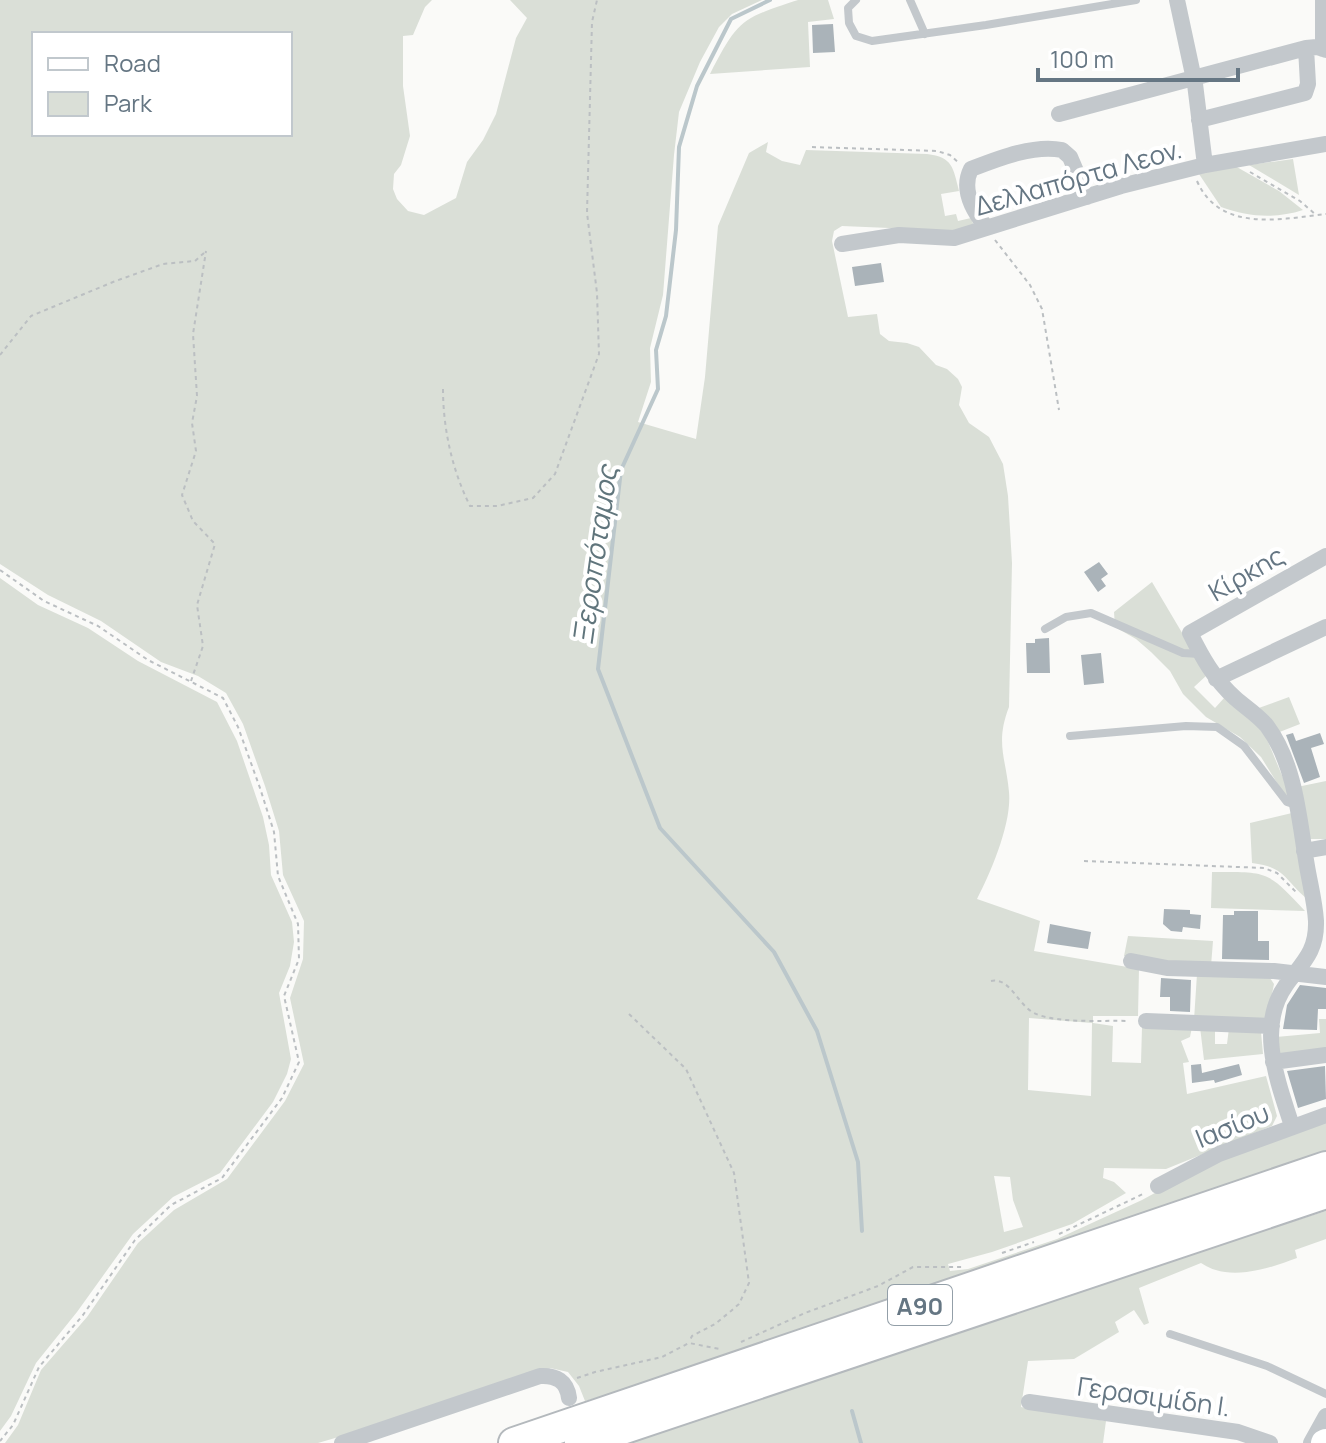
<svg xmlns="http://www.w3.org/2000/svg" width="1326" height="1443" viewBox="0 0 1326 1443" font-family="Manrope,sans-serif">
<rect width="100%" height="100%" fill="#fafaf8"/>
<path fill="#dadfd7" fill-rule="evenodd" d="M 0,0 L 432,0 L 425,7 L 413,35 L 403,36 L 403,86 L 410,136 L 401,165 L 394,174 L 393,189 L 397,199 L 408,211 L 424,215 L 456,198 L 467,162 L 483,140 L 496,114 L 516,38 L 527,18 L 510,0 L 762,0 L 732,14 L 719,27 L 700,62 L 679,112 L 674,155 L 663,295 L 650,348 L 651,382 L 638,422 L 696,439 L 705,377 L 718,226 L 749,153 L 768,142 L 766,152 L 782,161 L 800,165 L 806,150 L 927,154 C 953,157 953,168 959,191 L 941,194 L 945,216 L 956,214 L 958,221 L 971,218 L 974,226 L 960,231 L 842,226 L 834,231 L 832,241 L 848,317 L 877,314 L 880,334 L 889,341 L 907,343 L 919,347 L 936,365 L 947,369 L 958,379 L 962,387 L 959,405 L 969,423 L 989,437 L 1003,464 L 1008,496 L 1012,563 L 1009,707 C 995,743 1006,758 1009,792 C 1012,823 991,872 977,899 L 1040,921 L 1034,951 L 1139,969 L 1138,1016 L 1093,1016 L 1093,1023 L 1113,1026 L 1112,1062 L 1141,1063 L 1142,1027 L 1192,1027 L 1190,1037 L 1181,1041 L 1189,1062 L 1183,1063 L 1187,1094 L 1266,1076 L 1277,1116 L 1272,1126 L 1166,1169 L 1104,1168 L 1103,1178 L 1114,1182 L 1126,1193 L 1072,1224 L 992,1252 L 948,1264 L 950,1271 L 968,1269 L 1057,1239 L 1142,1200 L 1208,1164 L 1326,1121 L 1326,1159 L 952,1277 L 661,1379 L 585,1401 L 579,1386 L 568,1372 L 550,1368 L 400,1419 L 318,1443 L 5,1443 L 18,1425 L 41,1370 L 87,1317 L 138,1243 L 174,1210 L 227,1179 L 285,1101 L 304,1064 L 290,998 L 303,959 L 304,921 L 283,875 L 279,831 L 265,786 L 243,724 L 226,693 L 198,676 L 161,662 L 101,621 L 48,595 L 0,564 ZM 34,34 L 290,34 L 290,134 L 34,134 ZM 1029,1018 L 1092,1023 L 1091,1096 L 1028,1090 ZM 994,1176 L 1010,1177 L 1013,1200 L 1023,1227 L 1004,1232 Z
M 798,0 L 828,0 L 834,19 L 808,22 L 810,67 L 710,74 C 738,20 740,19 798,0 Z
M 1293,159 L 1299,195 L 1249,165 Z
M 1235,166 L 1279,191 L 1303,210 C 1275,219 1249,217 1221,207 L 1199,174 Z
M 0,578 L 38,605 L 88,628 L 138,661 L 217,702 L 237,741 L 263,817 L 269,845 L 271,875 L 292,922 L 294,942 L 290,966 L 279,993 L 291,1059 L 287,1074 L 273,1102 L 220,1173 L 173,1197 L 133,1234 L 77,1312 L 36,1363 L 11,1416 L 0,1431 Z
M 1152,582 L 1207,675 L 1194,687 L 1215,708 L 1225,697 L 1256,724 L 1266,737 L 1291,797 L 1287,799 L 1261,757 L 1240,737 L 1206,717 L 1183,694 L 1170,671 L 1151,652 L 1136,639 L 1115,627 L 1114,612 Z
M 1289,697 L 1300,724 L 1277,733 L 1256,709 Z
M 1326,781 L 1326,839 L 1309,839 L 1297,787 Z
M 1292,813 L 1306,898 C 1284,879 1285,867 1252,863 L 1250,823 Z
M 1212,872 C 1268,872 1267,870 1305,911 L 1211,908 Z
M 1128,936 L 1213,941 L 1211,966 L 1155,962 L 1124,956 Z
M 1197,974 L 1270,978 L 1274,984 L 1267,1019 L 1194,1020 Z
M 1319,1019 L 1326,1019 L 1326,1049 L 1278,1056 L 1276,1037 L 1320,1033 Z
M 1200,1027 L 1215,1028 L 1215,1044 L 1227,1044 L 1229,1028 L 1261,1032 L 1263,1054 L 1204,1060 Z
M 1326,1211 L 1326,1239 L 1295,1250 L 1297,1258 C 1268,1269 1228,1282 1201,1263 L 1139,1288 L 1149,1323 L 1144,1325 L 1134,1310 L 1115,1322 L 1119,1332 L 1074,1359 L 1028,1361 L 1021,1407 L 1106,1421 L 1103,1443 L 614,1443 L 928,1337 Z"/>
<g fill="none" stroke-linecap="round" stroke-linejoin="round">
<path stroke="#bbc7cb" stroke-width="4" d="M 770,0 L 731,19 L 697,86 L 679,147 L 676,230 L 666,316 L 656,350 L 658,389 L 621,470 L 598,669 L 660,828 L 774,952 L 817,1031 L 858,1162 L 862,1231
M 852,1411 L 861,1443"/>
</g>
<path fill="#aab3b9" d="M 833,24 L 835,52 L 813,53 L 812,25 Z
M 881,263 L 884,282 L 855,286 L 852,267 Z
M 1099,562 L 1108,574 L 1101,579 L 1106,586 L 1098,592 L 1084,572 Z
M 1049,638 L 1050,673 L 1027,673 L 1026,643 L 1035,643 L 1035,639 Z
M 1101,653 L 1104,683 L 1084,685 L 1081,655 Z
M 1293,733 L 1296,741 L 1320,733 L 1324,744 L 1311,748 L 1320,777 L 1304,783 L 1286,735 Z
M 1164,909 L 1190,910 L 1190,914 L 1201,915 L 1200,929 L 1183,927 L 1182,932 L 1171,931 L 1163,924 Z
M 1234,911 L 1258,911 L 1258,941 L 1269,941 L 1269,960 L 1222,959 L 1223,915 L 1234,915 Z
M 1050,924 L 1091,932 L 1088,949 L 1047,943 Z
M 1161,978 L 1191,980 L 1190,1012 L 1170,1011 L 1170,997 L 1160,997 Z
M 1300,985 L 1326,988 L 1326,1009 L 1318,1009 L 1317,1030 L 1283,1029 L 1287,1005 Z
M 1201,1064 L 1202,1073 L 1239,1064 L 1242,1075 L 1215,1083 L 1214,1080 L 1192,1083 L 1191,1065 Z
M 1325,1066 L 1326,1099 L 1298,1108 L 1287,1071 Z"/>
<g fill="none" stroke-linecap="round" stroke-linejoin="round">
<g stroke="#b5babe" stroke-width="30">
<path id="primary" d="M 1324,1443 L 1326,1442"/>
</g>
<g stroke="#b4b9bd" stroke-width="34">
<path id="motorway" d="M 514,1443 L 1326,1167
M 580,1443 L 1326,1193"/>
</g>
<path stroke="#bbbfc2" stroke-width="2" stroke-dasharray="4 4" stroke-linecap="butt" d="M 812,147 L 937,151 L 950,155 L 959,163
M 1250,172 L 1300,201 L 1315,214
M 1197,181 C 1220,233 1281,219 1326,214
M 995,240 L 1030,285 L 1042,309 L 1059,410
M 0,355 L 31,316 L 113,282 L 163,264 L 195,261 L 205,252
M 443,389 C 443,428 452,470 470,506 L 497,506 L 533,498 L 555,474 L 599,354 L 597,293 L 587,213 L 592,22 L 597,0
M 0,570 L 44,601 L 98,626 L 148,660 L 223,698 L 238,727 L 260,788 L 274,832 L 278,876 L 298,924 L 299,959 L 284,996 L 299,1062 L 282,1098 L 222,1178 L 171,1205 L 135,1240 L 83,1315 L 39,1367 L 13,1425 L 0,1441
M 191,681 L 203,646 L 197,605 L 215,544 L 193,521 L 182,495 L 196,451 L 192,423 L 197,396 L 193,334 L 206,251
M 1084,861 L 1264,868 L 1277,873 L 1297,893
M 991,981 C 1010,977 1018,1005 1034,1013 C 1057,1024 1103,1020 1129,1021
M 629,1014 L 686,1069 L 734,1173 L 749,1283 L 739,1304 L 731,1311 L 715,1324 L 692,1336 L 689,1342
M 1059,1234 L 1143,1194
M 1002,1253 L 1034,1242
M 741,1342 L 805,1313 L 878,1286 L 913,1267 L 962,1267
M 577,1378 L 595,1372 L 662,1357 L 689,1343 L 720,1349"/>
<path stroke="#c3c8cc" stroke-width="8" d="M 856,0 L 848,8 L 849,23 L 856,36 L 872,41 L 986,25 L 1136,0
M 910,0 L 925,34
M 1045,629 L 1066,617 L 1091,613 L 1183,653 L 1200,654
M 1070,736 L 1186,726 L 1217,727 L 1244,746 L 1287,802 L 1296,805
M 1170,1334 L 1267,1366 L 1326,1394"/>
<path stroke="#c3c8cc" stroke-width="16" d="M 1177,0 L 1195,84 L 1205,165
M 1323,49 L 1323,0
M 1059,114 L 1306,48 L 1317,47 L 1326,50
M 1199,120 L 1305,93 L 1308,84 L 1306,48
M 986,227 C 973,211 961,189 971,169 C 997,159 1034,144 1062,150 L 1070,157 L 1087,197
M 842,244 L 899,235 L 954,238 L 1121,186 L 1205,165 L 1326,144
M 1216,679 L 1326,627
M 1304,851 L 1326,847
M 1131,961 L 1167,968 L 1274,971 L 1326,977
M 1146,1021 L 1272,1026
M 1273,1062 L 1326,1055
M 1292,1126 C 1278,1082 1256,1027 1286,985 C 1302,963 1317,952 1316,921 C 1315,903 1310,884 1307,866 C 1299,820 1296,765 1267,726 C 1258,715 1245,707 1235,698 C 1214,679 1202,657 1190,633 L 1326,556
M 1158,1186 L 1219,1154 L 1326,1115
M 1029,1402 L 1238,1432 L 1270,1443
M 342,1443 L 540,1376 C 556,1375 567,1381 569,1398
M 1311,1443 L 1326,1416"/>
<use href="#primary" stroke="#fff" stroke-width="26"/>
<use href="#motorway" stroke="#fff" stroke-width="30"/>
</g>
<g text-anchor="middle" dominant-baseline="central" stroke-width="8" stroke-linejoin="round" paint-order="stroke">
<rect fill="#fff" stroke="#939fa8" stroke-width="2" x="888" y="1285" width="64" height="40" rx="6"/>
<g font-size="24" font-weight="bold" fill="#657683">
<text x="920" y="1305">Α90</text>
</g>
<g font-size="26" fill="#657683" stroke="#fff">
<text transform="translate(1078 177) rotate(-16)">Δελλαπόρτα Λεον.</text>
<text transform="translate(1246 573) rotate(-30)">Κίρκης</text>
<text transform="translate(1232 1125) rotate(-22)">Ιασίου</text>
<text transform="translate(1154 1396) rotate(8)">Γερασιμίδη Ι.</text>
</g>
<g font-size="28" font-style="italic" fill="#60757c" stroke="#fff">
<text transform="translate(594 555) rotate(-82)">Ξεροπόταμος</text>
</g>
</g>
<rect x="32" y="32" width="260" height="104" fill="#ffffff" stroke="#c1c8cd" stroke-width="2"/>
<rect x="48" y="58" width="40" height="12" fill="#ffffff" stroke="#c1c8cd" stroke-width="2"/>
<text x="104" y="72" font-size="24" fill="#657683">Road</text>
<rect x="48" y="92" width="40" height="24" fill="#dadfd7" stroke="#c1c8cd" stroke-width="2"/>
<text x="104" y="112" font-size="24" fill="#657683">Park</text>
<path d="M1038 68v12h200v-12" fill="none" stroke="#657683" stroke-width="4"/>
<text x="1050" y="68" font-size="24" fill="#657683" stroke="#ffffff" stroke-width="6" paint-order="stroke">100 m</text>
</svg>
